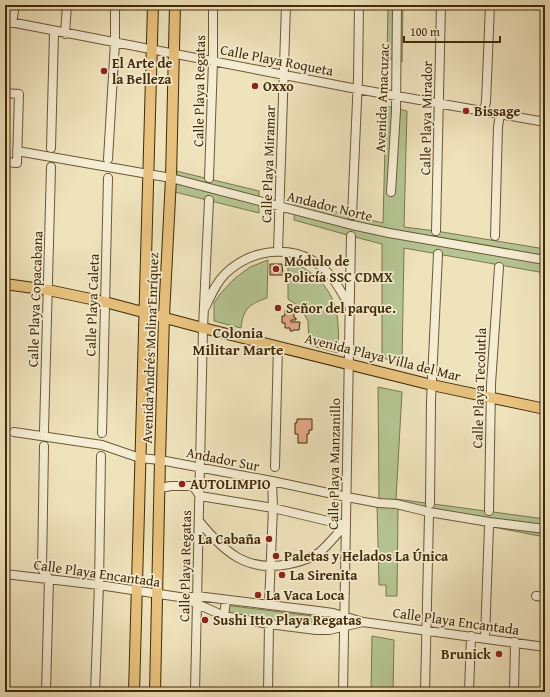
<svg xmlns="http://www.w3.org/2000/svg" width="550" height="697" viewBox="0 0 550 697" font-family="'Gentium Book Plus',serif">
<rect width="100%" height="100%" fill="#efe3bc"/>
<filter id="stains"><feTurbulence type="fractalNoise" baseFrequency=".005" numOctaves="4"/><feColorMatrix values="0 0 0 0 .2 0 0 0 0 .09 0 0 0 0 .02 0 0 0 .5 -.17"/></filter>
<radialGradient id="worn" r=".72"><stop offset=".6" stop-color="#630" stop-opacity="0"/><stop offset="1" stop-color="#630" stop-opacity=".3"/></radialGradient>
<path fill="#b5c493" stroke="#7b774c" d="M 388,5 L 403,5 L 402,62 L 387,58 Z
M 386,106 L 407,111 L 404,227 L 436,231 L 545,249 L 545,273 L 404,248 L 402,363 L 382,358 L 382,244 L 351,236 L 294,220 L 295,202 L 383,223 Z
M 176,171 L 259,191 L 259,213 L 175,192 Z
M 268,260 L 267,298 C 249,304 243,309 241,328 L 214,321 L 214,303 L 220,294 L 234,279 L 250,267 Z
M 288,261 C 317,271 337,293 338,325 C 339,334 338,344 338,353 L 309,345 L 308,321 L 300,307 L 288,299 Z
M 378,387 L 402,392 L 396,499 L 545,519 L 545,537 L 398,509 L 397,596 L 386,596 L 386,585 L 379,585 L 377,505 L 379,504 L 379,497 Z
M 224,605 L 313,616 L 315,622 L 313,627 L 227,616 Z
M 372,636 L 394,640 L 393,692 L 371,692 Z"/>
<path fill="#e5a98a" stroke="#412a06" d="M 270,264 L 282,264 L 283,275 L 270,275 Z
M 285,310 L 290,311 L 291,313 L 294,313 L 294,318 L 296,318 L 296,320 L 291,320 L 291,322 L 300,322 L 299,330 L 293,330 L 293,331 L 290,331 L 290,328 L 285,328 L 285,323 L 282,323 L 282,316 L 285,316 Z
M 297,419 L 312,419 L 312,430 L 309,430 L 309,434 L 307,434 L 307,443 L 298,443 L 298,434 L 295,434 L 295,423 L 297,423 Z"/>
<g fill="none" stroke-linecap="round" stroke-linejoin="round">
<g stroke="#6c5834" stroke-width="10">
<path id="minor" d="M 5,21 L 357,89 L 545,122
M 12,23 L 15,5
M 65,34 L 67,5
M 5,93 L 19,94 L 17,163 L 5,162
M 484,111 L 486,102 L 490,5
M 51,148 L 54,32
M 17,151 L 171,178 L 352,225 L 389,233 L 545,260
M 108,159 L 115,42 L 115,5
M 209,178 L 213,61 L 213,5
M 391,192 L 396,111 L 397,5
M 352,215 L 358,78 L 359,5
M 436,231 L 441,5
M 495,236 L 498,127 L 500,114
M 278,251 L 286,5
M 206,306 C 211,295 216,283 225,274 C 254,246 301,243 329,274 C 337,283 343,295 349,305
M 44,431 L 51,167
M 14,432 L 102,445 L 140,458 L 160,460 L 272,481 L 347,497 L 379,503 L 396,504 L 429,512 L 489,522 L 545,529
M 102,433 L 108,178
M 44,446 L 42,569 L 49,579 L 46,692
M 275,467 L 278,346
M 160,488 L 171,486 L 193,486 L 200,496 L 273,508 L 345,525
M 430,504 L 431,401 L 438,254
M 489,511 L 491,384 L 499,267
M 199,521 C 224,552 247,573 289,564 C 300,562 311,558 320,552 C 329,544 337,534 345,525
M 5,574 L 99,585 L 186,598 L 197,596 L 318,611 L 333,613 L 363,622 L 545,647
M 536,596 L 545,597
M 193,602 L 224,616 L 269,624 L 316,630 L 329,630 L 363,622
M 269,605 L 273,508 L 272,481
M 224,616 L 226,600
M 316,630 L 318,611
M 485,638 L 489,526
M 95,692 L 99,585 L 101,456
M 195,692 L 203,328 L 209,200
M 268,692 L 269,624
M 343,692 L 351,236
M 425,692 L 429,515
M 469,692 L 471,636
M 514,692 L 515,642"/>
</g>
<g stroke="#412a06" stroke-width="12">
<path id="major" d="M 5,284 L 48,290 L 105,302 L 203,328 L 432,385 L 545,409
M 134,692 L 153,5
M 155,692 L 160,460 L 164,316 L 171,178 L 175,5"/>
</g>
<use href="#minor" stroke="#f5edd3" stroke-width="8"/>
<use href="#major" stroke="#e8c27e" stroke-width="10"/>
</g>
<g fill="#8f2418" stroke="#f5edd3" stroke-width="1.5">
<circle cx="104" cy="71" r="4"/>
<circle cx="255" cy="86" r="4"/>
<circle cx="466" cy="111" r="4"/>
<circle cx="276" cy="269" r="4"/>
<circle cx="278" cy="308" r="4"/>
<circle cx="182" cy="484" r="4"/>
<circle cx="269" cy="539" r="4"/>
<circle cx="276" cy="556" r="4"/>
<circle cx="282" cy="575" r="4"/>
<circle cx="258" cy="595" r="4"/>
<circle cx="205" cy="620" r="4"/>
<circle cx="499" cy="654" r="4"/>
</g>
<g text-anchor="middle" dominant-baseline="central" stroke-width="3.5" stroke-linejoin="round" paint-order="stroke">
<g font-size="14" fill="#412a06" stroke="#f5edd3">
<text transform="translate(277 60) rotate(11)">Calle Playa Roqueta</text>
<text transform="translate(199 91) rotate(-89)">Calle Playa Regatas</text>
<text transform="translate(382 98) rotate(-88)">Avenida Amacuzac</text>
<text transform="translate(426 118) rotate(-89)">Calle Playa Mirador</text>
<text transform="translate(268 164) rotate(-88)">Calle Playa Miramar</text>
<text transform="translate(330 206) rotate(14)">Andador Norte</text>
<text transform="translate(35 299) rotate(-88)">Calle Playa Copacabana</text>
<text transform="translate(92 305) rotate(-88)">Calle Playa Caleta</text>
<text transform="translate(150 348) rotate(-88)">Avenida Andrés Molina Enríquez</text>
<text transform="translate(383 357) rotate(14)">Avenida Playa Villa del Mar</text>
<text transform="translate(479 388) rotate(-88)">Calle Playa Tecolutla</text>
<text transform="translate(223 459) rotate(11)">Andador Sur</text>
<text transform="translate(334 464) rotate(-89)">Calle Playa Manzanillo</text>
<text transform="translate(185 566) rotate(-89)">Calle Playa Regatas</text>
<text transform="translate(97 573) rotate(8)">Calle Playa Encantada</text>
<text transform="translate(456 621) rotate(8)">Calle Playa Encantada</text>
</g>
<g font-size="14" font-weight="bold" fill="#412a06" stroke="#f5edd3" text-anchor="start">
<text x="112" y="63">El Arte de<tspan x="112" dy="16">la Belleza</tspan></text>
<text x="263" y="86">Oxxo</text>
<text x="474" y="111">Bissage</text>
<text x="284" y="261">Módulo de<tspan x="284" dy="16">Policía SSC CDMX</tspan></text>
<text x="286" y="308">Señor del parque.</text>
<text x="190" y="484">AUTOLIMPIO</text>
<text x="261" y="539" text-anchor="end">La Cabaña</text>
<text x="284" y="556">Paletas y Helados La Única</text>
<text x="290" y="575">La Sirenita</text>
<text x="266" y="595">La Vaca Loca</text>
<text x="213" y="620">Sushi Itto Playa Regatas</text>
<text x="491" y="654" text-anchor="end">Brunick</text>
</g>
<g font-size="15" font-weight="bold" fill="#412a06" stroke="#f5edd3">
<text x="238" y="332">Colonia<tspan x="238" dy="17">Militar Marte</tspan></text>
</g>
</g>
<rect width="550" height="697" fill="none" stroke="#efe3bc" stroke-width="20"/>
<rect x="6" y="6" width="538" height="685" fill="none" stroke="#412a06" stroke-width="2"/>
<rect x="10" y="10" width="530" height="677" fill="none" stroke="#412a06"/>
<path d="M404 36v6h96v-6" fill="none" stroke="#412a06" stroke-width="2"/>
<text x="410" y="36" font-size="12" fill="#412a06" stroke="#f5edd3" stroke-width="3" paint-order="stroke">100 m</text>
<rect width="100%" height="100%" filter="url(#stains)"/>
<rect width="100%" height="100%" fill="url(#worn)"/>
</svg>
